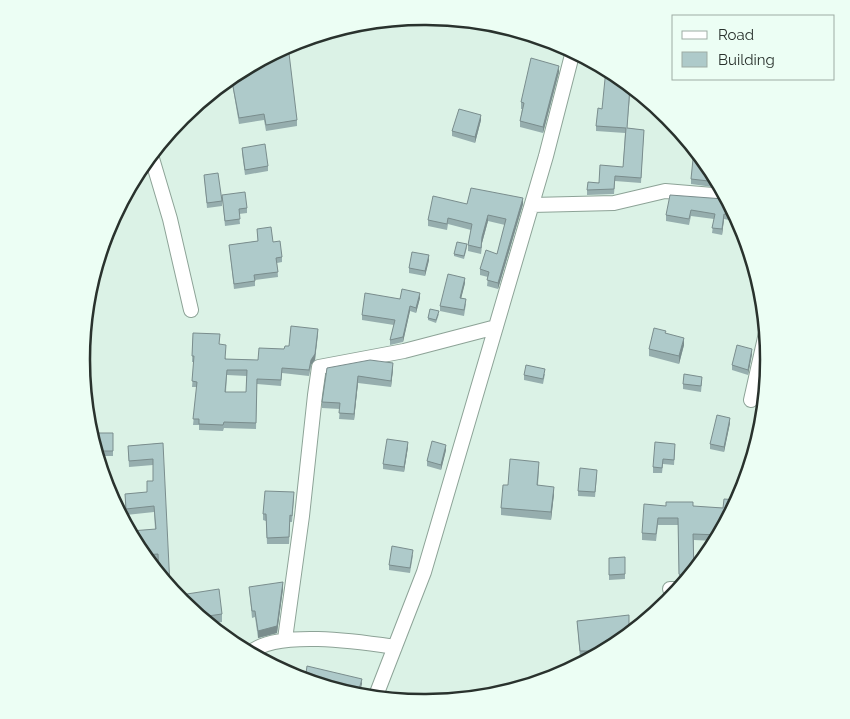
<svg xmlns="http://www.w3.org/2000/svg" width="850" height="719" viewBox="0 0 850 719" font-family="Raleway,sans-serif">
<rect width="100%" height="100%" fill="#dbf2e6"/>
<g fill="none" stroke-linecap="round" stroke-linejoin="round">
<g stroke="#8da397" stroke-width="16">
<path id="minor" d="M 151,155 L 170,219 L 191,310
M 532,205 L 614,203 L 665,191 L 725,196
M 751,400 L 766,333
M 670,589 L 678,589
M 285,639 L 302,516 L 315,395 L 319,367 L 404,351 L 496,327
M 250,653 C 276,629 361,642 395,647
M 375,698 L 424,572 L 546,156 L 573,51"/>
</g>
<use href="#minor" stroke="#fff" stroke-width="14"/>
</g>
<path fill="#96aeae" fill-rule="evenodd" d="M 363,22 L 363,28 L 350,25 L 358,23 Z
M 559,72 L 543,133 L 520,127 L 520,121 L 522,109 L 521,109 L 521,102 Z
M 235,74 L 297,120 L 297,126 L 266,131 L 264,120 L 239,124 L 231,77 Z
M 616,74 L 631,86 L 627,128 L 644,130 L 641,183 L 615,181 L 614,194 L 587,195 L 587,190 L 623,167 L 625,133 L 596,131 L 596,126 L 602,109 Z
M 481,120 L 475,143 L 452,136 L 452,131 Z
M 242,148 L 268,166 L 268,171 L 245,175 L 242,153 Z
M 711,169 L 720,188 L 691,184 L 691,179 Z
M 204,175 L 222,201 L 222,206 L 207,208 Z
M 222,195 L 247,208 L 247,213 L 239,214 L 240,224 L 225,226 Z
M 726,198 L 739,222 L 724,219 L 722,235 L 712,233 L 714,219 L 691,216 L 689,225 L 666,221 L 666,215 Z
M 467,204 L 523,204 L 498,289 L 487,286 L 488,277 L 480,275 L 480,269 L 497,254 L 505,225 L 488,221 L 482,243 L 481,254 L 468,251 L 468,245 L 471,230 L 448,224 L 447,230 L 428,226 L 428,220 Z
M 257,229 L 273,242 L 282,257 L 282,262 L 277,263 L 278,277 L 255,280 L 255,286 L 234,289 L 229,245 L 258,241 Z
M 467,247 L 464,259 L 454,256 L 454,254 Z
M 429,260 L 425,276 L 409,273 L 409,268 Z
M 465,283 L 461,298 L 466,304 L 464,316 L 440,311 L 440,306 Z
M 420,298 L 416,313 L 410,311 L 403,342 L 390,345 L 390,340 L 394,325 L 362,320 L 362,315 L 400,299 Z
M 439,314 L 436,323 L 428,320 L 428,318 Z
M 193,333 L 219,344 L 226,359 L 258,360 L 284,349 L 289,346 L 318,335 L 315,360 L 311,365 L 309,376 L 282,373 L 281,386 L 257,384 L 256,429 L 224,428 L 223,431 L 199,430 L 199,425 L 193,425 L 197,387 L 192,387 L 194,362 L 192,362 ZM 227,375 L 247,376 L 246,392 L 226,392 Z
M 684,345 L 679,364 L 649,356 L 649,349 Z
M 752,354 L 748,375 L 732,370 L 732,365 Z
M 768,360 L 764,402 L 760,401 L 760,393 Z
M 327,368 L 393,369 L 391,387 L 358,383 L 354,420 L 339,419 L 340,409 L 322,408 L 322,402 Z
M 545,374 L 543,384 L 524,380 L 524,375 Z
M 702,382 L 701,392 L 683,389 L 683,384 Z
M 730,423 L 724,452 L 710,449 L 710,444 Z
M 113,433 L 113,456 L 103,456 L 103,474 L 94,447 Z
M 163,443 L 158,560 L 148,561 L 139,550 L 155,529 L 154,512 L 126,515 L 125,494 L 147,493 L 153,481 L 153,465 L 129,467 L 128,446 Z
M 408,447 L 404,472 L 383,469 L 383,464 Z
M 675,449 L 674,465 L 663,464 L 662,473 L 653,473 L 653,467 Z
M 446,450 L 441,470 L 427,466 L 427,461 Z
M 539,470 L 538,485 L 554,494 L 551,520 L 501,515 L 501,508 L 508,485 Z
M 597,475 L 595,497 L 578,496 L 578,491 Z
M 294,499 L 292,522 L 290,522 L 289,544 L 267,544 L 266,521 L 263,520 L 263,514 Z
M 737,500 L 715,541 L 694,540 L 694,570 L 683,583 L 679,580 L 678,525 L 658,525 L 656,541 L 642,540 L 642,533 L 666,506 L 723,508 Z
M 413,555 L 410,573 L 389,570 L 389,565 Z
M 609,558 L 625,574 L 625,579 L 609,580 Z
M 249,587 L 283,589 L 277,633 L 258,638 L 255,617 L 252,618 Z
M 187,594 L 222,614 L 222,622 L 208,624 L 187,606 Z
M 577,621 L 629,630 L 615,645 L 591,658 L 580,658 Z"/>
<path fill="#7a8d8d" d="M 559,66 L 559,72 L 543,133 L 543,127 Z
M 481,115 L 481,120 L 475,143 L 475,137 Z
M 523,198 L 523,204 L 498,289 L 498,283 Z
M 724,214 L 724,219 L 722,235 L 722,229 Z
M 488,215 L 488,221 L 482,243 L 481,254 L 482,237 Z
M 429,255 L 429,260 L 425,276 L 425,271 Z
M 465,278 L 465,283 L 460,303 L 460,298 Z
M 420,293 L 420,298 L 416,313 L 416,308 Z
M 410,306 L 410,311 L 403,342 L 403,337 Z
M 318,329 L 315,360 L 311,365 L 309,376 L 311,360 Z
M 684,338 L 684,345 L 679,364 L 679,356 Z
M 752,349 L 752,354 L 748,375 L 748,370 Z
M 393,363 L 393,369 L 391,387 L 391,381 Z
M 358,376 L 358,383 L 354,420 L 354,414 Z
M 730,418 L 730,423 L 724,452 L 724,447 Z
M 408,442 L 408,447 L 404,472 L 404,467 Z
M 446,445 L 446,450 L 441,470 L 441,465 Z
M 554,487 L 554,494 L 551,520 L 551,512 Z
M 283,582 L 283,589 L 277,633 L 258,638 L 258,631 Z
M 601,650 L 601,653 L 597,655 L 597,651 Z
M 362,679 L 362,684 L 359,696 L 358,696 Z"/>
<path fill="#aecaca" stroke="#7a8d8d" fill-rule="evenodd" d="M 288,45 L 297,120 L 266,125 L 264,114 L 239,118 L 231,76 L 235,74 Z
M 531,58 L 559,66 L 543,127 L 520,121 L 524,103 L 521,102 Z
M 606,69 L 616,74 L 630,86 L 627,128 L 644,130 L 641,178 L 615,176 L 614,189 L 587,190 L 588,182 L 599,183 L 600,165 L 623,167 L 626,128 L 596,126 L 598,108 L 602,109 Z
M 459,109 L 481,115 L 475,137 L 452,131 Z
M 265,144 L 268,166 L 245,170 L 242,148 Z
M 693,159 L 705,162 L 711,169 L 717,182 L 691,179 Z
M 218,173 L 222,201 L 207,203 L 204,175 Z
M 471,188 L 523,198 L 498,283 L 487,280 L 489,272 L 480,269 L 486,250 L 497,254 L 506,219 L 488,215 L 482,237 L 481,248 L 468,245 L 472,224 L 448,218 L 447,224 L 428,220 L 433,196 L 467,204 Z
M 245,192 L 247,208 L 239,209 L 240,219 L 225,221 L 222,195 Z
M 670,195 L 724,199 L 726,198 L 736,216 L 724,214 L 722,229 L 712,228 L 715,214 L 691,210 L 689,219 L 666,215 Z
M 271,227 L 273,242 L 280,241 L 282,257 L 276,258 L 278,272 L 254,275 L 255,281 L 234,284 L 229,245 L 258,241 L 257,229 Z
M 457,242 L 467,244 L 464,256 L 454,254 Z
M 412,252 L 429,255 L 425,271 L 409,268 Z
M 448,274 L 465,278 L 460,298 L 466,299 L 464,310 L 440,306 Z
M 402,289 L 420,293 L 416,308 L 410,306 L 403,337 L 390,340 L 395,320 L 362,315 L 365,293 L 400,299 Z
M 430,309 L 439,311 L 436,320 L 428,318 Z
M 291,326 L 318,329 L 315,354 L 311,360 L 309,370 L 282,368 L 281,380 L 257,379 L 256,423 L 224,422 L 223,425 L 199,424 L 199,419 L 193,419 L 197,382 L 192,381 L 194,356 L 192,356 L 193,333 L 220,334 L 219,344 L 226,345 L 225,359 L 258,360 L 259,348 L 284,349 L 285,346 L 289,346 ZM 227,370 L 247,370 L 246,392 L 225,392 Z
M 654,328 L 666,331 L 665,333 L 684,338 L 679,356 L 649,349 Z
M 737,345 L 752,349 L 748,370 L 732,365 Z
M 768,357 L 765,394 L 760,393 Z
M 370,360 L 393,363 L 391,381 L 358,376 L 354,414 L 339,413 L 340,403 L 322,402 L 327,368 Z
M 85,362 L 87,384 L 84,384 L 82,363 Z
M 526,365 L 545,369 L 543,379 L 524,375 Z
M 684,374 L 702,377 L 701,386 L 683,384 Z
M 717,415 L 730,418 L 724,447 L 710,444 Z
M 94,433 L 113,433 L 113,451 L 103,451 L 103,472 L 94,447 Z
M 387,439 L 408,442 L 404,467 L 383,464 Z
M 432,441 L 446,445 L 441,465 L 427,461 Z
M 655,442 L 675,444 L 674,460 L 663,459 L 662,468 L 653,467 Z
M 163,443 L 170,587 L 159,574 L 158,554 L 144,555 L 139,550 L 131,535 L 131,531 L 156,529 L 154,506 L 126,509 L 125,494 L 147,492 L 147,481 L 153,481 L 153,459 L 129,461 L 128,446 Z
M 510,459 L 539,462 L 537,485 L 554,487 L 551,512 L 501,508 L 503,485 L 508,485 Z
M 580,468 L 597,470 L 595,492 L 578,491 Z
M 265,491 L 294,492 L 292,516 L 290,515 L 289,537 L 267,538 L 266,514 L 263,514 Z
M 724,499 L 737,500 L 724,525 L 721,525 L 720,532 L 719,535 L 693,534 L 694,570 L 687,579 L 679,574 L 678,518 L 658,518 L 656,534 L 642,533 L 644,504 L 666,506 L 666,502 L 693,502 L 693,506 L 723,508 Z
M 392,546 L 413,550 L 410,568 L 389,565 Z
M 625,557 L 625,574 L 609,575 L 609,558 Z
M 283,582 L 277,626 L 258,631 L 255,611 L 252,611 L 249,587 Z
M 219,589 L 222,614 L 201,617 L 188,607 L 187,594 Z
M 629,615 L 629,630 L 634,630 L 615,645 L 604,651 L 601,650 L 597,651 L 580,651 L 577,621 Z
M 307,666 L 362,679 L 357,696 L 305,680 Z"/>
<path d="M0 0H850V719H0ZM424 25H426A334 334 0 0 1 760 359V360A334 334 0 0 1 426 694H424A334 334 0 0 1 90 360V359A334 334 0 0 1 424 25Z" fill="#ecfef4" fill-rule="evenodd"/>
<path fill="none" stroke="#29322d" stroke-width="2.5" d="M424 25H426A334 334 0 0 1 760 359V360A334 334 0 0 1 426 694H424A334 334 0 0 1 90 360V359A334 334 0 0 1 424 25Z"/>
<rect x="672" y="15" width="162" height="65" fill="#ecfef4" stroke="#9eaca4"/>
<rect x="682" y="31" width="25" height="8" fill="#ffffff" stroke="#9eaca4"/>
<text x="718" y="40" font-size="15" fill="#29322d">Road</text>
<rect x="682" y="52" width="25" height="15" fill="#aecaca" stroke="#9eaca4"/>
<text x="718" y="65" font-size="15" fill="#29322d">Building</text>
</svg>
